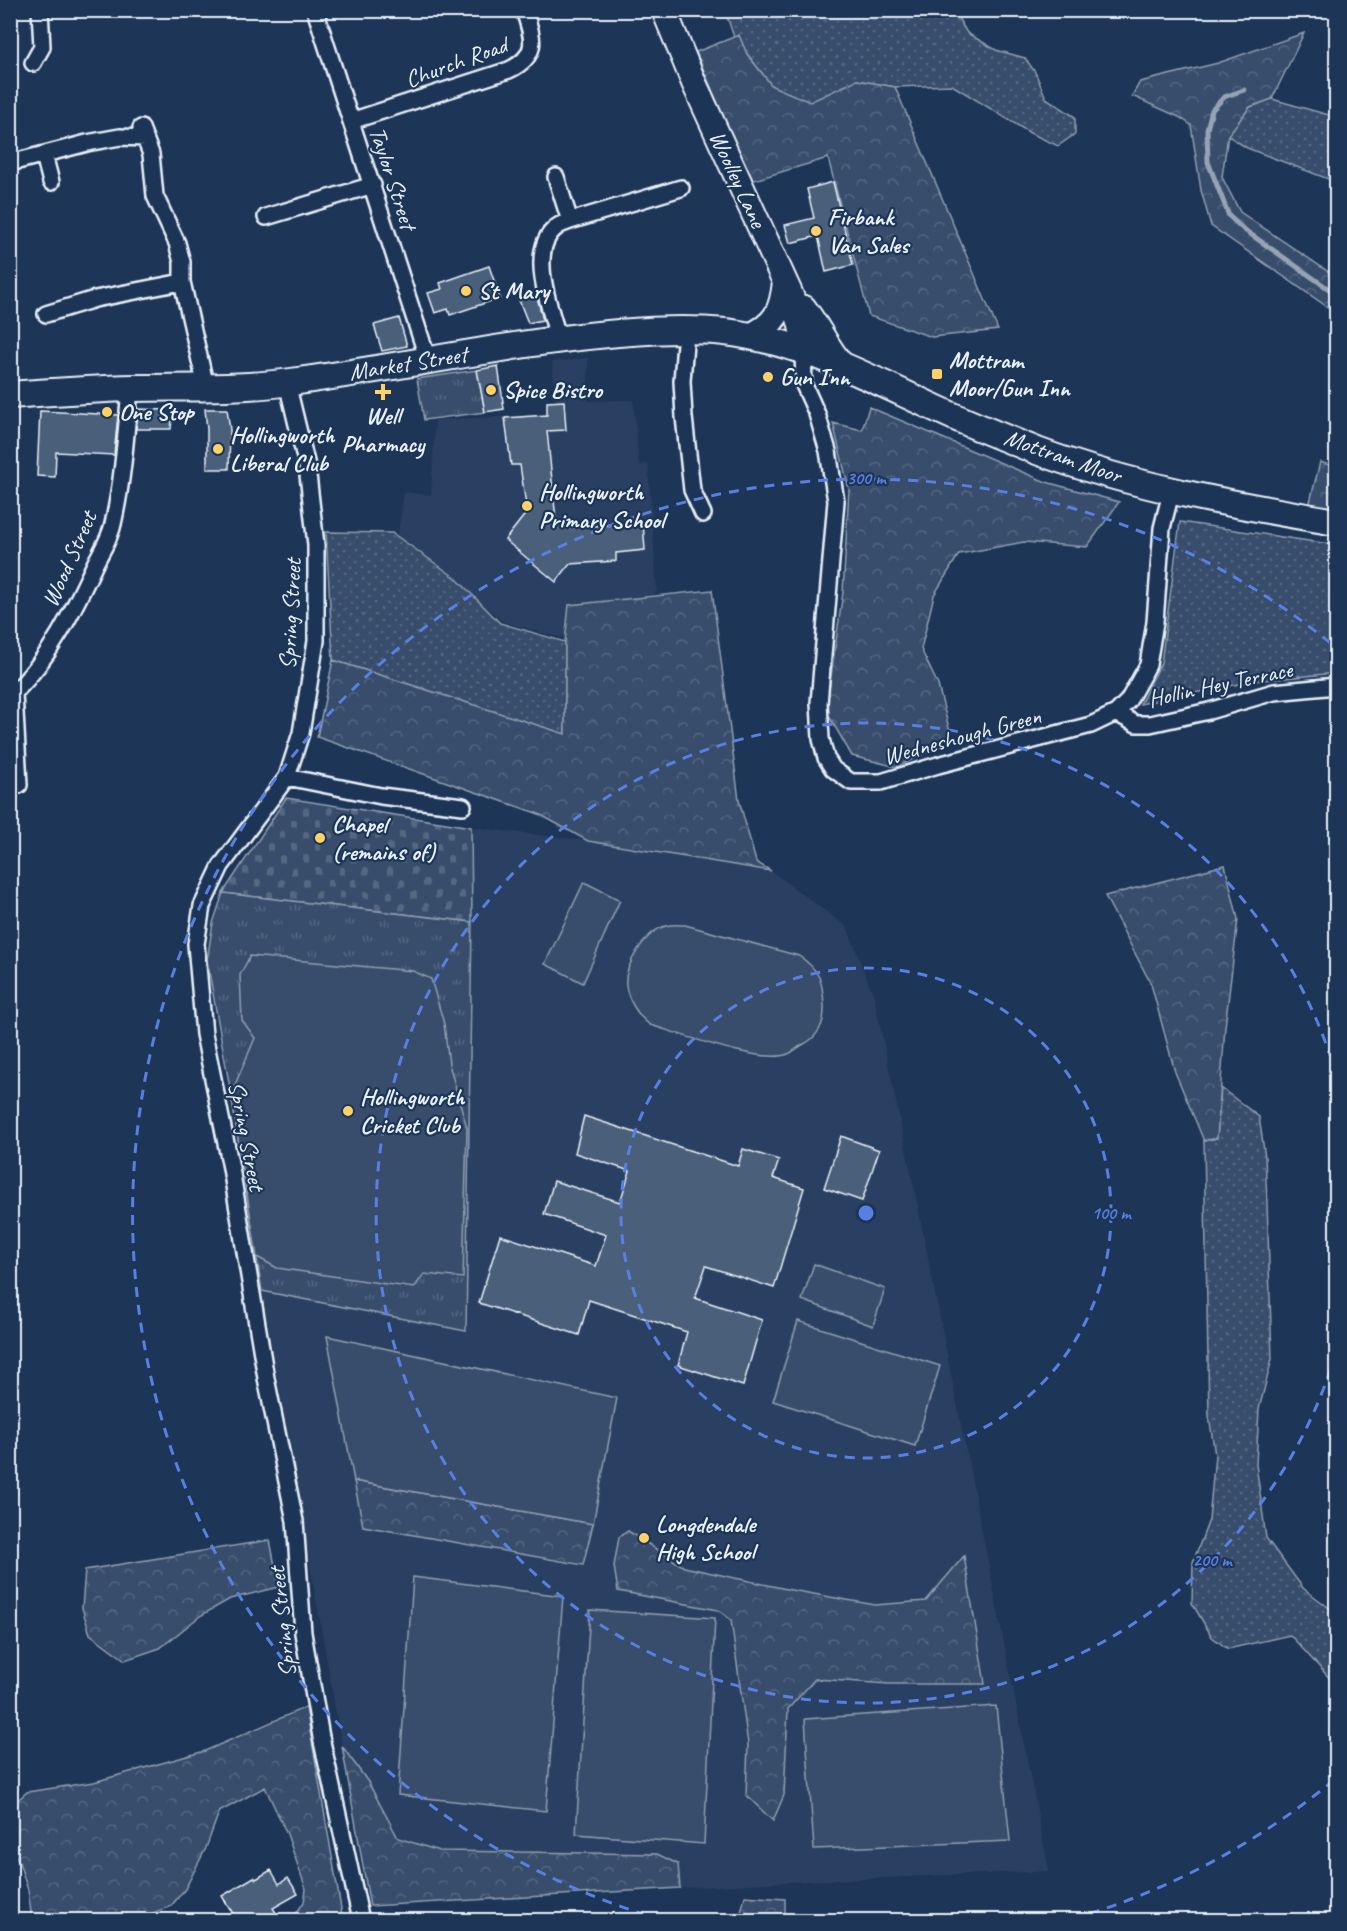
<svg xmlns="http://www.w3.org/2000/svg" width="1347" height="1931" viewBox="0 0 1347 1931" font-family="Caveat,sans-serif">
<defs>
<pattern id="grass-dots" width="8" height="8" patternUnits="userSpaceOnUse" patternTransform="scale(1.5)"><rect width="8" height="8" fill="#374d6c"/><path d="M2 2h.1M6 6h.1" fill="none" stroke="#546782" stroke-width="1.8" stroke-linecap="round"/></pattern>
<pattern id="forest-crowns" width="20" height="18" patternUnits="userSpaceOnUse" patternTransform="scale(1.5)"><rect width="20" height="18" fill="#374d6c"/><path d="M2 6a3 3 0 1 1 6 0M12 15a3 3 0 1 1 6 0" fill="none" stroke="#546782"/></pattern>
<pattern id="cemetery-stones" width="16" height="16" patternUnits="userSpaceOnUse" patternTransform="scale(1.5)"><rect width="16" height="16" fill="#374d6c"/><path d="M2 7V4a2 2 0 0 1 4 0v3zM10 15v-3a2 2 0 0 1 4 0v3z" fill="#546782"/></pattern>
<pattern id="park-tufts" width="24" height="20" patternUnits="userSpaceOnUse" patternTransform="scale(1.5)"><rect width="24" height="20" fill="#374d6c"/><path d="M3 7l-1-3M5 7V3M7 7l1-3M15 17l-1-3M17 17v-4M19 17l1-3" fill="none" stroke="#546782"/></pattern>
</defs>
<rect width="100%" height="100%" fill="#1d3557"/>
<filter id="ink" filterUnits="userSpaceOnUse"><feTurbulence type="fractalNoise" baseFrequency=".0167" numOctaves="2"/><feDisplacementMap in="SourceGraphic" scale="12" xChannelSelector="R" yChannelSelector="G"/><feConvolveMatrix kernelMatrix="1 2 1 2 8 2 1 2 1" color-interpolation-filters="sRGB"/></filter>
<g filter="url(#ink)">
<path fill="#2a4162" d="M 588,358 L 588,401 L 633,400 L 639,465 L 648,464 L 657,592 L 569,638 L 558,637 L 504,622 L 414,547 L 396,538 L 398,533 L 404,492 L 431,495 L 435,420 L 547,415 L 547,402 L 556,401 L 552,362 Z
M 471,827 L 588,841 L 771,871 L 847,927 L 874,997 L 915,1192 L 1049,1871 L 785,1882 L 370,1906 L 262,1291 L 466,1330 L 472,922 Z"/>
<path fill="url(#grass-dots)" stroke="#909fb2" stroke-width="1.5" d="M 725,11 L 954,11 L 967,33 L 996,50 L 1025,58 L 1035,72 L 1046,98 L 1075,117 L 1075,134 L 1058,146 L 1030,133 L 952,85 L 895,87 L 857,80 L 810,103 L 772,86 L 734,37 Z
M 1272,99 L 1336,117 L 1336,182 L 1247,148 L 1227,135 L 1250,107 Z
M 1180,522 L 1336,545 L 1336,673 L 1254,681 L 1140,704 L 1161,663 Z
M 326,532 L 392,533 L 456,578 L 500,623 L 565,642 L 565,734 L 333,660 Z
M 1221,1088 L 1259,1117 L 1265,1157 L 1267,1202 L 1272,1359 L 1259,1409 L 1256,1464 L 1266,1538 L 1303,1588 L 1336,1613 L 1336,1685 L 1290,1635 L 1228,1649 L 1212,1637 L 1192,1603 L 1193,1562 L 1209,1520 L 1215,1455 L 1209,1416 L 1204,1141 L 1217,1138 Z"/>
<path fill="url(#forest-crowns)" stroke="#909fb2" stroke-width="1.5" d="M 1304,33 L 1272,99 L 1250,107 L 1228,135 L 1222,177 L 1240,212 L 1336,277 L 1336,310 L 1329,308 L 1211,226 L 1201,190 L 1191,125 L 1179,117 L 1132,96 L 1140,82 L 1218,63 Z
M 739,35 L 747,54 L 772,86 L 810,102 L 857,80 L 895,87 L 998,330 L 932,337 L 869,316 L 828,158 L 751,181 L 696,52 Z
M 869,407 L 1046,482 L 1119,502 L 1087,547 L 1024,542 L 959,554 L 934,595 L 921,649 L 938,685 L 952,740 L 897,767 L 852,756 L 826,711 L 843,592 L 849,489 L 833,423 L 862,430 Z
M 1320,462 L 1336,467 L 1336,511 L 1309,506 Z
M 712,590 L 739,800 L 756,862 L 771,871 L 588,841 L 539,814 L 317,737 L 333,660 L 565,734 L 565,642 L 569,605 Z
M 1225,865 L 1238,919 L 1225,1027 L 1217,1138 L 1204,1141 L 1175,1072 L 1151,984 L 1105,896 Z
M 354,1481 L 593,1524 L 583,1565 L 363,1526 Z
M 628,1531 L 684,1567 L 791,1590 L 875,1605 L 926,1601 L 964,1556 L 985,1684 L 889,1684 L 815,1679 L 788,1709 L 784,1795 L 773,1821 L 746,1795 L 748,1744 L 731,1620 L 718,1610 L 618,1591 L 614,1566 L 619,1537 Z
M 270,1540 L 279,1587 L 230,1599 L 200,1616 L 160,1648 L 125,1660 L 90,1634 L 82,1608 L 85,1570 Z
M 306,1707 L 343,1920 L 287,1920 L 295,1915 L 304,1902 L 306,1889 L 287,1834 L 265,1787 L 219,1812 L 206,1848 L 185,1889 L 171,1906 L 135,1920 L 32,1920 L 28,1890 L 19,1862 L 11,1846 L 11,1806 L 27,1792 L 94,1782 L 205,1751 Z
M 342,1746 L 368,1782 L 398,1838 L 439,1851 L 657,1854 L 678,1864 L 680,1888 L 370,1906 Z
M 745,1896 L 785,1899 L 785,1920 L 739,1920 Z"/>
<path fill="url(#cemetery-stones)" stroke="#909fb2" stroke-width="1.5" d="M 286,798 L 471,827 L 472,922 L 223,893 Z"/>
<path fill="url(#park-tufts)" stroke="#909fb2" stroke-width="1.5" d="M 477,370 L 485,412 L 424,420 L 417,379 Z
M 223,893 L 472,922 L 466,1331 L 262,1291 L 231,1094 L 207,960 L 213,923 Z"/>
<path fill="#374d6c" stroke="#909fb2" stroke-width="1.5" d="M 584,882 L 620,900 L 583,983 L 545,964 Z
M 685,925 L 799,956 C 820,970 823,982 824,1006 C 825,1023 818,1037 804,1044 C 798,1047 793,1052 788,1054 C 762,1065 679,1033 650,1025 C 639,1017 627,999 626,985 C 623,966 647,930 666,926 C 672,924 679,925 685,925 Z
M 250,956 L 413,971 L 431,979 L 444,1024 L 449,1064 L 467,1128 L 463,1278 L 424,1274 L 414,1288 L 277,1268 L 257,1257 L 231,1094 L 255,1038 L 242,1020 L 240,975 Z
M 814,1264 L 885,1289 L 873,1326 L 802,1300 Z
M 798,1321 L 940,1366 L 915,1446 L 773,1401 Z
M 327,1336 L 617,1398 L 593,1524 L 354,1481 Z
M 413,1577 L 563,1596 L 546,1811 L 398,1795 Z
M 590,1610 L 715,1618 L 704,1844 L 576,1834 Z
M 996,1706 L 1010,1841 L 814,1849 L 805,1719 Z"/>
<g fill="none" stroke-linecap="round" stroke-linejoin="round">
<path stroke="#95a4b5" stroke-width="5" d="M 1244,90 L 1224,97 L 1212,110 L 1207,129 L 1208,162 L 1229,216 L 1243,229 L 1336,294"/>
</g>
<path fill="#495e7a" stroke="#e8f1f8" stroke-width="1.5" d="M 833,182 L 853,265 L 826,272 L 818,236 L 790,243 L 785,225 L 814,218 L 807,189 Z
M 489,266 L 500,298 L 450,315 L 448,309 L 435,313 L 428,293 L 442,289 L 440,283 Z
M 537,297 L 543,320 L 528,323 L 519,300 Z
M 399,318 L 407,346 L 382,351 L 374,325 Z
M 498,366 L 504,409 L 485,412 L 477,370 Z
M 564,401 L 566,430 L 547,431 L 556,520 L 568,528 L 643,522 L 645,550 L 616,553 L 616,561 L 570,564 L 556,582 L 505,540 L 527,512 L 520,465 L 511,465 L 505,418 L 547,415 L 547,402 Z
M 139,409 L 164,410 L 163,419 L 172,419 L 171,429 L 136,429 Z
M 205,409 L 227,409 L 230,430 L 229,469 L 207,469 L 207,429 Z
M 40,411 L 118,415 L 114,455 L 56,452 L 55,477 L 37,476 Z
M 584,1116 L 738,1166 L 743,1149 L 779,1160 L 773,1178 L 804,1188 L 774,1288 L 706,1266 L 695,1298 L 762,1320 L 743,1386 L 678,1365 L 687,1332 L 589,1300 L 579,1335 L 479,1303 L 500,1235 L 596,1266 L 606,1235 L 544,1214 L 554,1181 L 620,1202 L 630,1171 L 575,1153 Z
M 841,1136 L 879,1150 L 862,1201 L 824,1188 Z
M 271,1870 L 279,1884 L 288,1878 L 298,1894 L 273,1908 L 278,1916 L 270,1920 L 237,1920 L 222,1896 L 254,1877 L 256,1879 Z"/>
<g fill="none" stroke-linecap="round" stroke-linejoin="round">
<g stroke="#e8f1f8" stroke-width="20">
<path id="minor" d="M 315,10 L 428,360
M 33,63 L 42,47 L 40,10
M 351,121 L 509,70 C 540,55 533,38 524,10
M 141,128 L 151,154 L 155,196 L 177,243 L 182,262 L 182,282 L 206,387
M 44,155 L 51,182
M 18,161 L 87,143 L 120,137 L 145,138
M 556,177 L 570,221
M 266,217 L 373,185
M 46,314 L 95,299 L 182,282
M 686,331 L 682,381 L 684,417 L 692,490 L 703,514
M 559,340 C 551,310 526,249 557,227 C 560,224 566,223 570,221 L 681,188
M 803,350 L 804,385 L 817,414 L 828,451 L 836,501 L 819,703 L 821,739 L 826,758 L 833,769 L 851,782 L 881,782 L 938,765 L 1091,725 L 1116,713 L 1128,701 L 1148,665 L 1155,622 L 1162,528 L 1172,489
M 287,383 L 307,466 L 316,545 L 316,641 L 301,733 L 287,777 L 221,866 L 202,906 L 196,944 L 204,1034 L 231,1168 L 266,1378 L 295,1521 L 303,1633 L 321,1737 L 361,1920
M 10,693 L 14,693 C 51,656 72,613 94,566 C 100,553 110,539 113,524 C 123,480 126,434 130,388
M 1116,713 L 1136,724 L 1150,724 L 1209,711 L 1274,692 L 1336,686
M 287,777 L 381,796 L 463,806
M 10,783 L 19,785 L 14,693"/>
</g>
<g stroke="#e8f1f8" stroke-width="28">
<path id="primary" d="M 664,10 L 694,83 L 790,293 C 797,312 805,330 803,350
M 804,308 C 818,326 827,348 842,365
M 749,336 C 776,325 782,310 785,282"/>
</g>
<g stroke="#e8f1f8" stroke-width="30">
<path id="trunk" d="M 10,395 C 51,392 93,389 134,388 C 186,387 239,389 291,382 C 374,371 457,354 541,342 C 597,334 668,326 725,332 C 808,342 880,384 955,417 C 982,429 1010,440 1037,451 C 1133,487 1236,505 1336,522"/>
</g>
<use href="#minor" stroke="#1d3557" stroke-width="15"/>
<use href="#primary" stroke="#1d3557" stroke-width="24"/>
<use href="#trunk" stroke="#1d3557" stroke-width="26"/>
</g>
</g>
<g fill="none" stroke="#5a7fe2" stroke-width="3" stroke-dasharray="10 8">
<circle cx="866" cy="1213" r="245"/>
<path d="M1336 1352A490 490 0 1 1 1336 1074"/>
<path d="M1334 1780A735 735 0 0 1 1069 1920M663 1920A735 735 0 1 1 1334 646"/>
</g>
<g fill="#ffd166" stroke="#1d3557" stroke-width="2">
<circle cx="816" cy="231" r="6"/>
<circle cx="466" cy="291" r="6"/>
<rect x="931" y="368" width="12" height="12" rx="3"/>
<circle cx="768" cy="377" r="6"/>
<circle cx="491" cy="390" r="6"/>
<path d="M380 383h6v6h6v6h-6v6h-6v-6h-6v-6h6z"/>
<circle cx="107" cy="412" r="6"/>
<circle cx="218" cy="449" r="6"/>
<circle cx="527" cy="506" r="6"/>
<circle cx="320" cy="838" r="6"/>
<circle cx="348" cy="1111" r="6"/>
<circle cx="644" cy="1538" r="6"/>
</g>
<g text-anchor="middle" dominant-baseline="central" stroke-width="4.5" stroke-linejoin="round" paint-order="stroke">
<g font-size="24" fill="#e8f1f8" stroke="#1d3557">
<text transform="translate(456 62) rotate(-20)">Church Road</text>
<text transform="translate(393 178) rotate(72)">Taylor Street</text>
<text transform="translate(738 179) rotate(65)">Woolley Lane</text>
<text transform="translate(408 363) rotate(-9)">Market Street</text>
<text transform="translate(1063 456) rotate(19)">Mottram Moor</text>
<text transform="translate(69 559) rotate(-66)">Wood Street</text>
<text transform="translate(290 614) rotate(-87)">Spring Street</text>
<text transform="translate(1220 684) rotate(-12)">Hollin Hey Terrace</text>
<text transform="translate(962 736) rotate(-15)">Wedneshough Green</text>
<text transform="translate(247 1136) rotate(79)">Spring Street</text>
<text transform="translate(282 1622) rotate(-96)">Spring Street</text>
</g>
<g font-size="24" font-weight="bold" fill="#e8f1f8" stroke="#1d3557" text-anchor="start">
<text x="828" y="217">Firbank<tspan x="828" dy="28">Van Sales</tspan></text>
<text x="478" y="291">St Mary</text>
<text x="949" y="360">Mottram<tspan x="949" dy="28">Moor/Gun Inn</tspan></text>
<text x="780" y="377">Gun Inn</text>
<text x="503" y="390">Spice Bistro</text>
<text x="119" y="412">One Stop</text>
<text x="383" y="416" text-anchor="middle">Well<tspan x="383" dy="28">Pharmacy</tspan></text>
<text x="230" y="435">Hollingworth<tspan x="230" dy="28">Liberal Club</tspan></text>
<text x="539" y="492">Hollingworth<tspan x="539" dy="28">Primary School</tspan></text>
<text x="332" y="824">Chapel<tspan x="332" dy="28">(remains of)</tspan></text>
<text x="360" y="1097">Hollingworth<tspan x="360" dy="28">Cricket Club</tspan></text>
<text x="656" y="1524">Longdendale<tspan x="656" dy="28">High School</tspan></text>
</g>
</g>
<circle cx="866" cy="1213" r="9" fill="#5a7fe2" stroke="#1d3557" stroke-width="3"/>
<g font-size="18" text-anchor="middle" font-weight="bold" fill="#5a7fe2" stroke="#1d3557" stroke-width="4.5" stroke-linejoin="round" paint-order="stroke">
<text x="866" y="484">300 m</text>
<text x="1111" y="1219">100 m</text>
<text x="1212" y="1566">200 m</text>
</g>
<rect width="1347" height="1931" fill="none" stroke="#1d3557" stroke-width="36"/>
<rect x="18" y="18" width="1311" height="1895" fill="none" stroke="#e8f1f8" stroke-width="2" filter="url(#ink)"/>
</svg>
